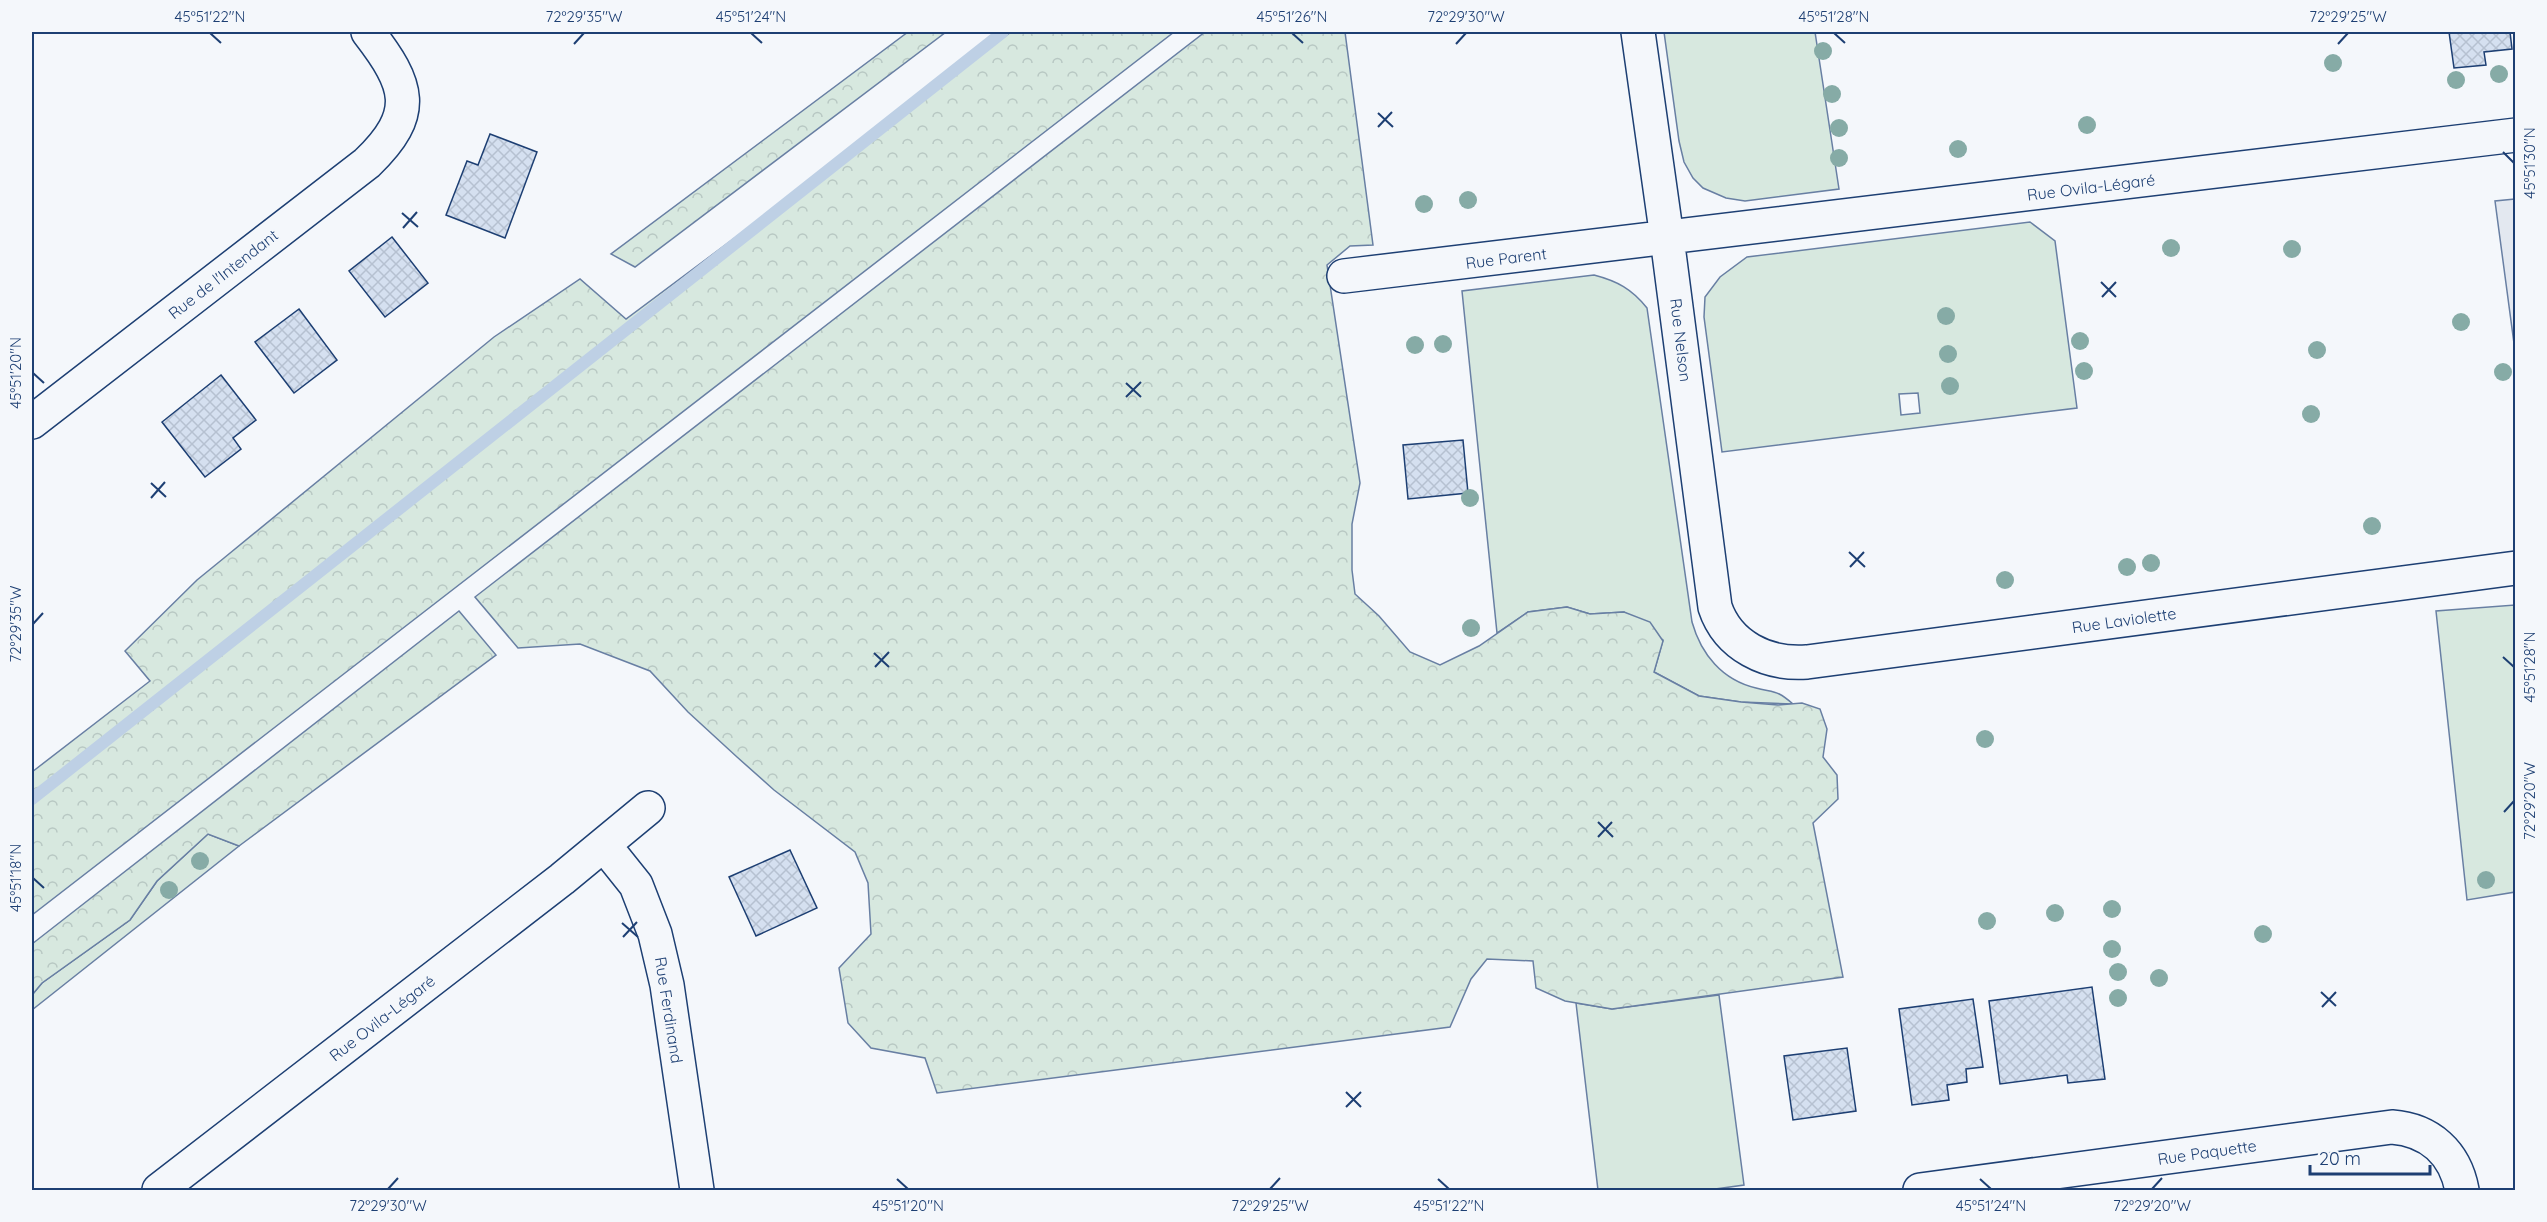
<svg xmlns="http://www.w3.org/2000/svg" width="2547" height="1222" viewBox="0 0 2547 1222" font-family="Quicksand,sans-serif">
<defs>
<pattern id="forest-crowns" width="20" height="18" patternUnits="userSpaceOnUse" patternTransform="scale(1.5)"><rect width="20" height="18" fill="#d7e8df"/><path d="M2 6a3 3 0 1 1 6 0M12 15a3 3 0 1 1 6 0" fill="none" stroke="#b8c8c3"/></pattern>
<pattern id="building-cross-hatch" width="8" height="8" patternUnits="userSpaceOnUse" patternTransform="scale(1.5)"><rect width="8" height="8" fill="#d5e0f0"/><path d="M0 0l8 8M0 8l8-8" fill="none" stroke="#b6c1d1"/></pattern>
</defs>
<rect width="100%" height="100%" fill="#f4f7fb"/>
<path fill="#d7e8df" stroke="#687fa3" stroke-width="1.5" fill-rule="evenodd" d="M 1664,32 L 1815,32 L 1839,189 L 1745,201 L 1726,198 L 1703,188 L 1693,178 L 1684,162 L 1679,141 Z
M 2030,222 L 2055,241 L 2077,408 L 1722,452 L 1704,317 L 1705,297 L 1720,277 L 1747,257 ZM 1918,393 L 1920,413 L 1901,415 L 1899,394 Z
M 1594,275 C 1617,281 1632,289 1647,308 L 1692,622 C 1701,654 1722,680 1756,688 C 1776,693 1777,690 1793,704 L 1741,702 L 1699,696 L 1654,672 L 1663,640 L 1624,612 L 1590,614 L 1567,607 L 1528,612 L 1497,633 L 1462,291 Z
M 2515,605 L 2515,892 L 2467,900 L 2436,611 Z
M 208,834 L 239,846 L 32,1010 L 32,995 L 42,983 L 130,920 L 157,881 Z
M 1719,995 L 1744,1185 L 1708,1190 L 1598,1190 L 1576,1003 L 1612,1009 Z"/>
<path fill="url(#forest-crowns)" stroke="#687fa3" stroke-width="1.5" d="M 908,32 L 946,32 L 635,267 L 611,254 Z
M 1011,32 L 1174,32 L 32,915 L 32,772 L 150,681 L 125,651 L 197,580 L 224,558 L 494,337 L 580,279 L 626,319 Z
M 1205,32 L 1345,32 L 1373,245 L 1350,246 L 1327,265 L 1360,483 L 1352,524 L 1352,570 L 1355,594 L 1379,616 L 1410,652 L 1440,665 L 1479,646 L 1528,612 L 1567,607 L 1590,614 L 1624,612 L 1650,622 L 1663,641 L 1654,672 L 1699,696 L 1741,702 L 1778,705 L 1802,703 L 1820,709 L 1827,729 L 1823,757 L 1837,775 L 1838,799 L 1813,823 L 1843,977 L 1612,1009 L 1565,1001 L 1536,988 L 1533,961 L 1487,959 L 1471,979 L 1450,1027 L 937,1093 L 925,1058 L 871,1048 L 848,1023 L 839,968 L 871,934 L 868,883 L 855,852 L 774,790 L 737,757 L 688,712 L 650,671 L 580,644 L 518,648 L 475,597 Z
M 459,611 L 496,655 L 239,846 L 208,834 L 157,881 L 130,920 L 42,983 L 32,995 L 32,944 Z"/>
<path fill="#e3e8f0" stroke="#687fa3" stroke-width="1.5" d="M 2515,199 L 2516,199 L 2515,351 L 2495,201 Z"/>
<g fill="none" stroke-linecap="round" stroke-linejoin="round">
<path stroke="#bed0e5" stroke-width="12" d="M 32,799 L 1003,32"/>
</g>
<path fill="url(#building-cross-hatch)" stroke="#1d3f73" stroke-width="1.5" d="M 2449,32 L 2510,32 L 2512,49 L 2484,52 L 2486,65 L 2454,68 Z
M 490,134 L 537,152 L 505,238 L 446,215 L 467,161 L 478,165 Z
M 392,237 L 428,283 L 385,317 L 349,271 Z
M 299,309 L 337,360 L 294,393 L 255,342 Z
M 221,375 L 256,420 L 233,438 L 241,449 L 205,477 L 162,422 Z
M 1463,440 L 1468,493 L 1408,499 L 1403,445 Z
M 790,850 L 817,908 L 756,936 L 729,877 Z
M 2092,987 L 2105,1079 L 2068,1083 L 2067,1075 L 2000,1084 L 1989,1001 Z
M 1973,999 L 1983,1067 L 1966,1069 L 1967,1082 L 1947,1085 L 1949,1100 L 1912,1105 L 1899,1009 Z
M 1847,1048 L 1856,1111 L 1793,1120 L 1784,1056 Z"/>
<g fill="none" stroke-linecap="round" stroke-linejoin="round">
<g stroke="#1d3f73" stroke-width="36">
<path id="minor" d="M 1638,32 L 1667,238 L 1715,607 C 1728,646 1767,665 1807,662 L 2516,568
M 1344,276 L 2516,135
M 32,422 L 367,163 C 419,113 409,85 368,32
M 604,845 L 636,885 L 655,934 L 667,985 L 697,1190
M 159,1190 L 562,879 L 648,808
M 1920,1190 L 2392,1127 C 2430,1130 2455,1153 2462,1190"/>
</g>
<use href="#minor" stroke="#f4f7fb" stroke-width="33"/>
</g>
<g fill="#86aba6">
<circle cx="1823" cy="51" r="9"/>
<circle cx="2333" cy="63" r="9"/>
<circle cx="2499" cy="74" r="9"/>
<circle cx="2456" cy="80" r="9"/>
<circle cx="1832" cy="94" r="9"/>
<circle cx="2087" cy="125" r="9"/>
<circle cx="1839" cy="128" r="9"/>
<circle cx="1958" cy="149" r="9"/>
<circle cx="1839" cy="158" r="9"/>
<circle cx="1468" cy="200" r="9"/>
<circle cx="1424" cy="204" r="9"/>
<circle cx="2171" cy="248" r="9"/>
<circle cx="2292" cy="249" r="9"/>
<circle cx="1946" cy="316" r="9"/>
<circle cx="2461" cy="322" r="9"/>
<circle cx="2080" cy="341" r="9"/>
<circle cx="1443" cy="344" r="9"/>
<circle cx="1415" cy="345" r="9"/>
<circle cx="2317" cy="350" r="9"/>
<circle cx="1948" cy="354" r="9"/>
<circle cx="2084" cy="371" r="9"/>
<circle cx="2503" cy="372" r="9"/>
<circle cx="1950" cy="386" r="9"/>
<circle cx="2311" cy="414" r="9"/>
<circle cx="1470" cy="498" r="9"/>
<circle cx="2372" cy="526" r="9"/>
<circle cx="2151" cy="563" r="9"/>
<circle cx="2127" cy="567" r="9"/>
<circle cx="2005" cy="580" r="9"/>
<circle cx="1471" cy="628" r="9"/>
<circle cx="1985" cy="739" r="9"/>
<circle cx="200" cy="861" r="9"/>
<circle cx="2486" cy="880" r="9"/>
<circle cx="169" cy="890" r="9"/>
<circle cx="2112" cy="909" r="9"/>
<circle cx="2055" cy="913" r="9"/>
<circle cx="1987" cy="921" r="9"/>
<circle cx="2263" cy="934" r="9"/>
<circle cx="2112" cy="949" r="9"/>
<circle cx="2118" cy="972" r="9"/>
<circle cx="2159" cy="978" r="9"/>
<circle cx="2118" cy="998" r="9"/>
</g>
<path fill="none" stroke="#1d3f73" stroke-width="2" d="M 210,33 L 221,43M 751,33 L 762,43M 1292,33 L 1303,43M 1834,33 L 1845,43M 574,44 L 584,33M 1456,44 L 1466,33M 2338,44 L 2348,33M 1378,113 L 1393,127M 1378,127 L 1392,112M 2503,152 L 2514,163M 402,213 L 418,227M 403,228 L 417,212M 2101,282 L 2116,297M 2102,297 L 2116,282M 33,373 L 44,383M 1126,383 L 1141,397M 1126,397 L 1141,382M 151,483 L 166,497M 151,498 L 165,482M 1849,552 L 1865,567M 1850,567 L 1864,552M 33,624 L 43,613M 874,653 L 889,667M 2503,657 L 2514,667M 875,667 L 889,652M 2504,812 L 2514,801M 1598,822 L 1613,837M 1598,837 L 1612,822M 33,878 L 44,888M 622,923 L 638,937M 623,937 L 637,922M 2321,992 L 2336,1006M 2322,1007 L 2336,992M 1346,1092 L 1361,1107M 1346,1107 L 1361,1092M 897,1179 L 908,1189M 1438,1179 L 1449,1189M 1980,1179 L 1991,1189M 388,1189 L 398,1178M 1270,1189 L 1280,1178M 2152,1189 L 2162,1178"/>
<g text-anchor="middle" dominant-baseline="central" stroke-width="4.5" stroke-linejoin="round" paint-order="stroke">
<g font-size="16" fill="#1d3f73" stroke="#f4f7fb">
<text transform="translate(2091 187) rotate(-7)">Rue Ovila-Légaré</text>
<text transform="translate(1506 258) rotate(-7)">Rue Parent</text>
<text transform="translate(223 274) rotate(-38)">Rue de l'Intendant</text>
<text transform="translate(1681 340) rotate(83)">Rue Nelson</text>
<text transform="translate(2124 620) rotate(-8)">Rue Laviolette</text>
<text transform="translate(669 1010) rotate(81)">Rue Ferdinand</text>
<text transform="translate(382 1018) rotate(-38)">Rue Ovila-Légaré</text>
<text transform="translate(2207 1152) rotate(-8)">Rue Paquette</text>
</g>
</g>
<rect width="2547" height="1222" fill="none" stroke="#f4f7fb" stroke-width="66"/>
<path d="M2310 1165v9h120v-9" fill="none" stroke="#1d3f73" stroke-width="3"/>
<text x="2319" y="1165" font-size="18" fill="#1d3f73" stroke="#f4f7fb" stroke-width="4.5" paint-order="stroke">20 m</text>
<rect x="33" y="33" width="2481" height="1156" fill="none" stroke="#1d3f73" stroke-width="2"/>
<g font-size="15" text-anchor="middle" fill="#1d3f73">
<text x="210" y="22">45°51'22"N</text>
<text x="584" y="22">72°29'35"W</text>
<text x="751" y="22">45°51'24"N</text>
<text x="1292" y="22">45°51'26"N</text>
<text x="1466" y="22">72°29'30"W</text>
<text x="1834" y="22">45°51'28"N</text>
<text x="2348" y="22">72°29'25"W</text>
<text transform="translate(2530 163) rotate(-90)" y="5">45°51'30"N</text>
<text transform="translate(16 373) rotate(-90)" y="5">45°51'20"N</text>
<text transform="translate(16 624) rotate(-90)" y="5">72°29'35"W</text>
<text transform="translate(2530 667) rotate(-90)" y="5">45°51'28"N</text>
<text transform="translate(2530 801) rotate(-90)" y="5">72°29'20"W</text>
<text transform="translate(16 878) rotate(-90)" y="5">45°51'18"N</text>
<text x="388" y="1211">72°29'30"W</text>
<text x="908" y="1211">45°51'20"N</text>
<text x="1270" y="1211">72°29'25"W</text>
<text x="1449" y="1211">45°51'22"N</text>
<text x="1991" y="1211">45°51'24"N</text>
<text x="2152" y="1211">72°29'20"W</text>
</g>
</svg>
